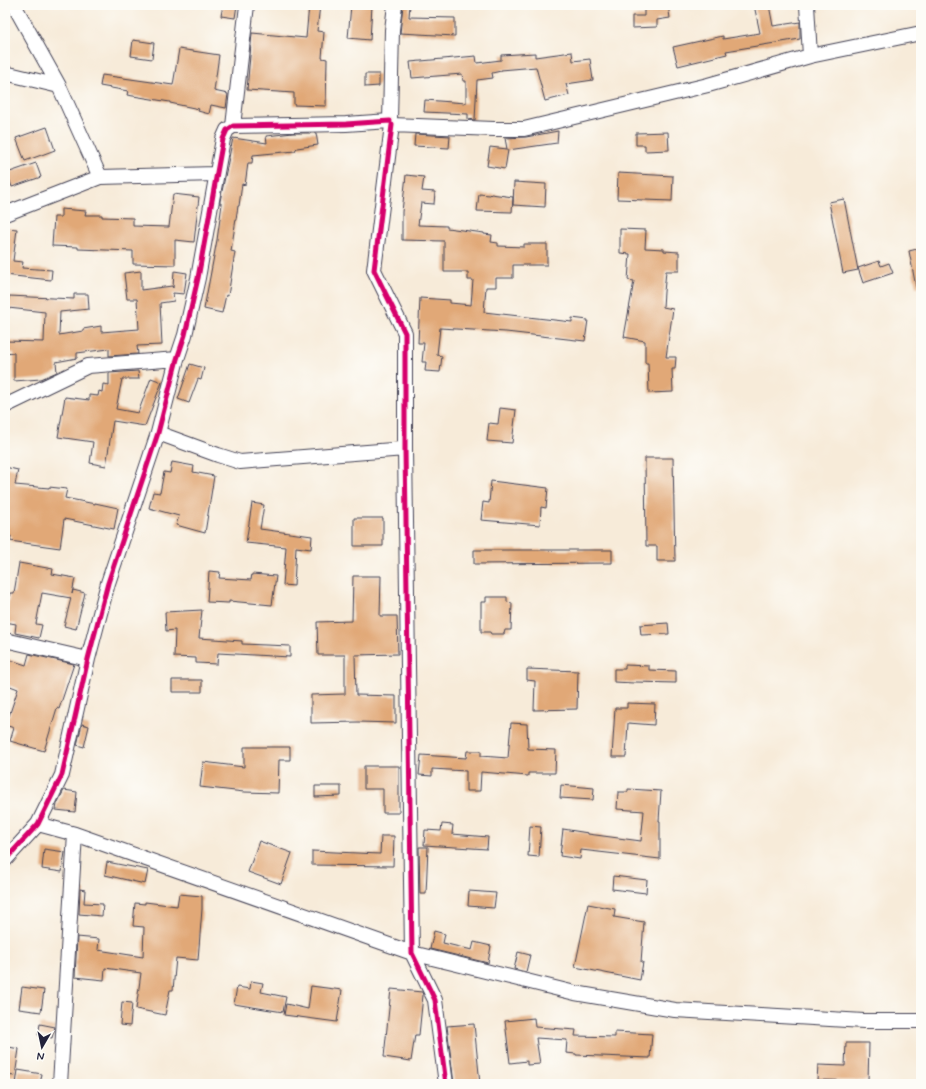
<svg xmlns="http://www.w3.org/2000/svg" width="926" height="1089" viewBox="0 0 926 1089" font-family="Mynerve,sans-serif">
<rect width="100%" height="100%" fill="#fdfcf7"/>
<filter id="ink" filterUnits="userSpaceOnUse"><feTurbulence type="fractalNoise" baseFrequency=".025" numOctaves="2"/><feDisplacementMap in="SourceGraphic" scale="8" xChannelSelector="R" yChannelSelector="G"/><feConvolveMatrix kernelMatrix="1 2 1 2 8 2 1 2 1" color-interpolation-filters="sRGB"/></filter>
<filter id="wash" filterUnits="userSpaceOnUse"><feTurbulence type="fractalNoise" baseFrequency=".012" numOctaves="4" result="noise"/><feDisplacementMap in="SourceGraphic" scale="16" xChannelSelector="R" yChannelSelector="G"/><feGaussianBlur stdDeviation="0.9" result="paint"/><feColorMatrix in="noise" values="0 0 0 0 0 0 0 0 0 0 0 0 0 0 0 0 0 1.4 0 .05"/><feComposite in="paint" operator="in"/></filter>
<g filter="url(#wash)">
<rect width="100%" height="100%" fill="#f7ebd9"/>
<g id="blocks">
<path fill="#e1a877" d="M 223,5 L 237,5 L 235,18 L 221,16 Z
M 309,5 L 320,5 L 317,31 L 324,32 L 322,58 L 327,59 L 326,106 L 294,105 L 294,93 L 247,90 L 252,33 L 306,38 Z
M 351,5 L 372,5 L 370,40 L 348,38 Z
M 403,5 L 410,5 L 409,17 L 455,18 L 455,36 L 400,33 Z
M 668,5 L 670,18 L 657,20 L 657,27 L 632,28 L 632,16 L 644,16 L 644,8 Z
M 754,5 L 769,5 L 773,26 L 800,22 L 800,39 L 726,51 L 727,54 L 678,66 L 673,47 L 723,36 L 723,39 L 760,33 Z
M 133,40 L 154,43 L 152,59 L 131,56 Z
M 179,49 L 219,55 L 214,91 L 228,94 L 226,108 L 211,105 L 209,114 L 198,111 L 199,109 L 170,103 L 170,102 L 127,95 L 128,91 L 100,86 L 102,75 L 173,85 Z
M 572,52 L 573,61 L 590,59 L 593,80 L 566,84 L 569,95 L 545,101 L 536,67 L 501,70 L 501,71 L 492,73 L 493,78 L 477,80 L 475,120 L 468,119 L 468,114 L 424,112 L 425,100 L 466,103 L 466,81 L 463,81 L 462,74 L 412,78 L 410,62 L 476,56 L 477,63 L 501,60 L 501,55 L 535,53 L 535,57 Z
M 365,74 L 379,74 L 379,86 L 365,87 Z
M 47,127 L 55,150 L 25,161 L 16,138 Z
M 558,131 L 557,143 L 508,150 L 505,169 L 487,166 L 490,147 L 507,149 L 505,138 L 526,137 Z
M 668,132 L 669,150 L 645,151 L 645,145 L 636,145 L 636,133 Z
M 293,133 L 316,133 L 318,145 L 297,148 L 296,149 L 295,151 L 253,155 L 252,163 L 248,163 L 245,185 L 242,184 L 239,206 L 238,206 L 231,251 L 235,252 L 228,296 L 226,295 L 222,313 L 204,309 L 217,240 L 222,204 L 220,204 L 220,201 L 233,138 L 267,143 L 266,136 Z
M 415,134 L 450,136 L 449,148 L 414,146 Z
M 36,163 L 41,177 L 12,187 L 7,173 Z
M 618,173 L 673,176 L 672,201 L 617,199 Z
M 406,175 L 424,177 L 422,191 L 435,192 L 434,204 L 421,203 L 418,225 L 447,226 L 447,228 L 484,233 L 484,234 L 492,235 L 491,242 L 498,243 L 498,246 L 524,247 L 524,244 L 547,244 L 547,265 L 513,265 L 513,278 L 496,278 L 496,287 L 486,287 L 484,312 L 572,322 L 572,318 L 588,320 L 585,341 L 506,332 L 440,328 L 437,355 L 442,356 L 440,372 L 425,371 L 426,362 L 422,362 L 424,343 L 418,343 L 420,298 L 450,300 L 450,303 L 471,305 L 473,280 L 468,280 L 468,272 L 444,272 L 444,241 L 402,240 L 402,212 Z
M 514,182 L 546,184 L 545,207 L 513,205 Z
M 173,194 L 199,197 L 194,242 L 175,240 L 175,265 L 133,264 L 133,251 L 78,249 L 78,247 L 52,246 L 54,217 L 61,217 L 61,209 L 86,211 L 85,215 L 102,215 L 102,217 L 133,218 L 133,226 L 169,227 Z
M 479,194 L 490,195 L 491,194 L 513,197 L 512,212 L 477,211 Z
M 844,199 L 858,270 L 843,273 L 829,202 Z
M 6,228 L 17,229 L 13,261 L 23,262 L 22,268 L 52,270 L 51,280 L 5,275 Z
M 620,229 L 646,230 L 645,248 L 664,249 L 664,251 L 679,252 L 679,271 L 666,271 L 664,292 L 663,307 L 673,309 L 666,357 L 676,357 L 675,369 L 672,369 L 673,392 L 649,393 L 648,363 L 645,363 L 645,341 L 624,337 L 634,281 L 628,280 L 630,254 L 620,253 Z
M 921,248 L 921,286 L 916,287 L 909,251 Z
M 879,261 L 881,266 L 889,263 L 893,273 L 863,283 L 858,268 Z
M 141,271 L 141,290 L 172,286 L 173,288 L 174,271 L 187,273 L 184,294 L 173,293 L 174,301 L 160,303 L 162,345 L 137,346 L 138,354 L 109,356 L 109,349 L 77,353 L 77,358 L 56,362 L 57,372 L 41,379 L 14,381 L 14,353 L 5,352 L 5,341 L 44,342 L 45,312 L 8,308 L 9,296 L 74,299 L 74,294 L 88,294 L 89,309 L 60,312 L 59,335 L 83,331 L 83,329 L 101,326 L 101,332 L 139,329 L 137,299 L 127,299 L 124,273 Z
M 190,364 L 204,368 L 201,380 L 198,379 L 189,403 L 178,399 Z
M 138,371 L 139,379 L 122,379 L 116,409 L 138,413 L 151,378 L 162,382 L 145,426 L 113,421 L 106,466 L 90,463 L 93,442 L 58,437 L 65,397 L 89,400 L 89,395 L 98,396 L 99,391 L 102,392 L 103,384 L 109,385 L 109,373 Z
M 500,408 L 516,410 L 512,443 L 487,441 L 489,423 L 498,424 Z
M 645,458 L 673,458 L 675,561 L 657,561 L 657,546 L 646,546 Z
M 172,462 L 194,466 L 193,472 L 214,476 L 205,533 L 176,525 L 179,516 L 149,508 L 153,492 L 160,493 L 164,472 L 170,473 Z
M 5,467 L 18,470 L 15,485 L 49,488 L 49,487 L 67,489 L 65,498 L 95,504 L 95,503 L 118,508 L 114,529 L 64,519 L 60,548 L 10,541 L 11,536 L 5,535 L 7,512 L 5,512 Z
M 491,481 L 548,488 L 546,508 L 541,507 L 540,525 L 481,520 L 483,502 L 489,503 Z
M 252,503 L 264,505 L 260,529 L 312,536 L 311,549 L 296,547 L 294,586 L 283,585 L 286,547 L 246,543 Z
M 354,518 L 383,518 L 383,546 L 354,546 Z
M 474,550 L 612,550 L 612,563 L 474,564 Z
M 19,563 L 53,569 L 52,574 L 75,578 L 72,594 L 73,590 L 85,593 L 76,629 L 64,626 L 71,598 L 42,593 L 36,624 L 42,625 L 39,638 L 15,633 L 16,624 L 5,622 L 10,593 L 14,593 Z
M 209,571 L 220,572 L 219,578 L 251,580 L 252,574 L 276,576 L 272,605 L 229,601 L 229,603 L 207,602 Z
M 353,576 L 381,576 L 380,616 L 397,616 L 398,654 L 355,655 L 356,695 L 396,696 L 396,723 L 358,722 L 311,723 L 311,695 L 345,694 L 345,655 L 318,655 L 317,622 L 352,621 Z
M 486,597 L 507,597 L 507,602 L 512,603 L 511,630 L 505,630 L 504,634 L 491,634 L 490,632 L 481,632 L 481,602 L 486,602 Z
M 202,610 L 199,638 L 242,641 L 242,644 L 290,646 L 290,657 L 218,653 L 217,664 L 196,663 L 196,658 L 174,657 L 175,630 L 166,631 L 165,612 Z
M 668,623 L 669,634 L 641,635 L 640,625 Z
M 29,654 L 74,664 L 59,709 L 57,708 L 44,751 L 10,741 L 14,728 L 5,725 L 5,715 L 9,716 L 18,689 L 5,684 L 5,658 L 26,665 Z
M 625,665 L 649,666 L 649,670 L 676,671 L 676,683 L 635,682 L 634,683 L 614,682 L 614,669 L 625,669 Z
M 527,669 L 578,671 L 577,709 L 534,710 L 535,681 L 527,680 Z
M 172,680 L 202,680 L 202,692 L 172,692 Z
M 627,703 L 655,704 L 654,725 L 628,723 L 626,757 L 612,757 L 615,708 L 627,708 Z
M 511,723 L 527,724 L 528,749 L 556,750 L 555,773 L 528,773 L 528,776 L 481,772 L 480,791 L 466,791 L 466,771 L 432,769 L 432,776 L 419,775 L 421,755 L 466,758 L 467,751 L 481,751 L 481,756 L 508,758 Z
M 82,724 L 89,726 L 84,747 L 77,745 Z
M 244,747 L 290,747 L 290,760 L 279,760 L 278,793 L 244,792 L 200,787 L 203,762 L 244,767 Z
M 364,766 L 399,766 L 399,813 L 383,813 L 383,789 L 364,789 Z
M 561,785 L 594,788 L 593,800 L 560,798 Z
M 315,786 L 341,786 L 341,796 L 315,797 Z
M 628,789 L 661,791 L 659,821 L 660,821 L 660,859 L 581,850 L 580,859 L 560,856 L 563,829 L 588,833 L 588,834 L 641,841 L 644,811 L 617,809 L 618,792 L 628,792 Z
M 64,790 L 77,792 L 75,812 L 56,810 L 57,804 Z
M 442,824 L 453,825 L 452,834 L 488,837 L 487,849 L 424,845 L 425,830 L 441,831 Z
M 530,826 L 541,827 L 539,857 L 528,856 Z
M 381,836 L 394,836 L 393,866 L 312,865 L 312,851 L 380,854 Z
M 259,841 L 292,853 L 281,884 L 248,872 Z
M 419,847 L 428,847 L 426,894 L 420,894 Z
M 44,849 L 65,852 L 62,872 L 42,869 Z
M 107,862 L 148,870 L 145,884 L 105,875 Z
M 613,876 L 647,880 L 646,893 L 612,889 Z
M 80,889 L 85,890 L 84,903 L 103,904 L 102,916 L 79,914 Z
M 469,891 L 496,893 L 494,908 L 468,906 Z
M 179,894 L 202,896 L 202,909 L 198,960 L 176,958 L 173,990 L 170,990 L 165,1015 L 136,1009 L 141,973 L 105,968 L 104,980 L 75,977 L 77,937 L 99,939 L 98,950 L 143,957 L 144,927 L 133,926 L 135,903 L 145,904 L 145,902 L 177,906 Z
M 588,904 L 615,909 L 614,917 L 644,922 L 641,962 L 643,962 L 640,980 L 575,967 Z
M 434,931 L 445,934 L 443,943 L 472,950 L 474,942 L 491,946 L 488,963 L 430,949 Z
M 518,952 L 530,955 L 526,972 L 514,969 Z
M 251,981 L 263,983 L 261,992 L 286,997 L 283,1012 L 234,1004 L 237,987 L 250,989 Z
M 311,986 L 342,990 L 337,1022 L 284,1015 L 286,1004 L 308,1009 Z
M 22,987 L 44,990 L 41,1012 L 19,1009 Z
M 391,989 L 422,992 L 423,995 L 419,1035 L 415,1035 L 411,1061 L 384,1057 Z
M 122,1002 L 132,1003 L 130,1026 L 120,1025 Z
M 534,1018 L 535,1027 L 576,1030 L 575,1036 L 615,1037 L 615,1032 L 652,1034 L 650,1058 L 576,1055 L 576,1054 L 566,1053 L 567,1040 L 536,1038 L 540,1064 L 527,1065 L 527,1061 L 510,1063 L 505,1021 Z
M 40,1024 L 55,1027 L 52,1038 L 38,1035 Z
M 474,1024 L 480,1084 L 454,1084 L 447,1026 Z
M 846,1043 L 869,1043 L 868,1081 L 817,1080 L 818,1065 L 845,1066 Z
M 9,1047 L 19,1049 L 15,1076 L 5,1075 L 5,1054 L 8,1055 Z
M 18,1070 L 42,1074 L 40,1084 L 16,1084 Z"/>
</g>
</g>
<g filter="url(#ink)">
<use href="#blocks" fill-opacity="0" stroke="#424053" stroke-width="1"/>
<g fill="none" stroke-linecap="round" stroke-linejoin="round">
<g stroke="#424053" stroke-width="16">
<path id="minor" d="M 14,5 L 59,86 L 100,177
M 395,5 L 392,30 L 390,121 L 392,125 L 494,129 L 524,129 L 708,85 L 810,56 L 921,33
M 807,5 L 810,56
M 5,73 L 59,86
M 392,125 L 374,270 L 405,333 L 405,449 L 412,953 L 435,1000 L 446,1084
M 233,126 L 247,5
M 5,214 L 100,177 L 216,174
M 5,406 L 88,366 L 177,359
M 158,433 L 218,455 L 240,462 L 405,449
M 5,640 L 88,659
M 38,824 L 75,834 L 412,953 L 575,993 L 675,1010 L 864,1021 L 921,1021
M 5,860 L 38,824 L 62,775 L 88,659 L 108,583 L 158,433 L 177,359 L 185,335 L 198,278 L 223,139 L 227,130 L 233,126 L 346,124 L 390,121
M 60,1084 L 75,834"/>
</g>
<use href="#minor" stroke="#fff" stroke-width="14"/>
<g stroke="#fdfcf7" stroke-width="8">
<path id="cycleway" d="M 392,125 L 374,270 L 405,333 L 405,449 L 412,953 L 435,1000 L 446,1084
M 5,860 L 38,824 L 62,775 L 88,659 L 108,583 L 158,433 L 177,359 L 185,335 L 198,278 L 223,139 L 227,130 L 233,126 L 346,124 L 390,121"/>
</g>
<use href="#cycleway" stroke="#d6006c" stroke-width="5"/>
</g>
</g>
<rect width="926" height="1089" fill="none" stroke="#fdfcf7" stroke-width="20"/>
<g transform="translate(42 1047) rotate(189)" stroke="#fdfcf7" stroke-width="3" paint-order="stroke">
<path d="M0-3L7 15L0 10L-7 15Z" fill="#22223b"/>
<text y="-6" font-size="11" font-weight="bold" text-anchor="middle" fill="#22223b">N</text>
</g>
</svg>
